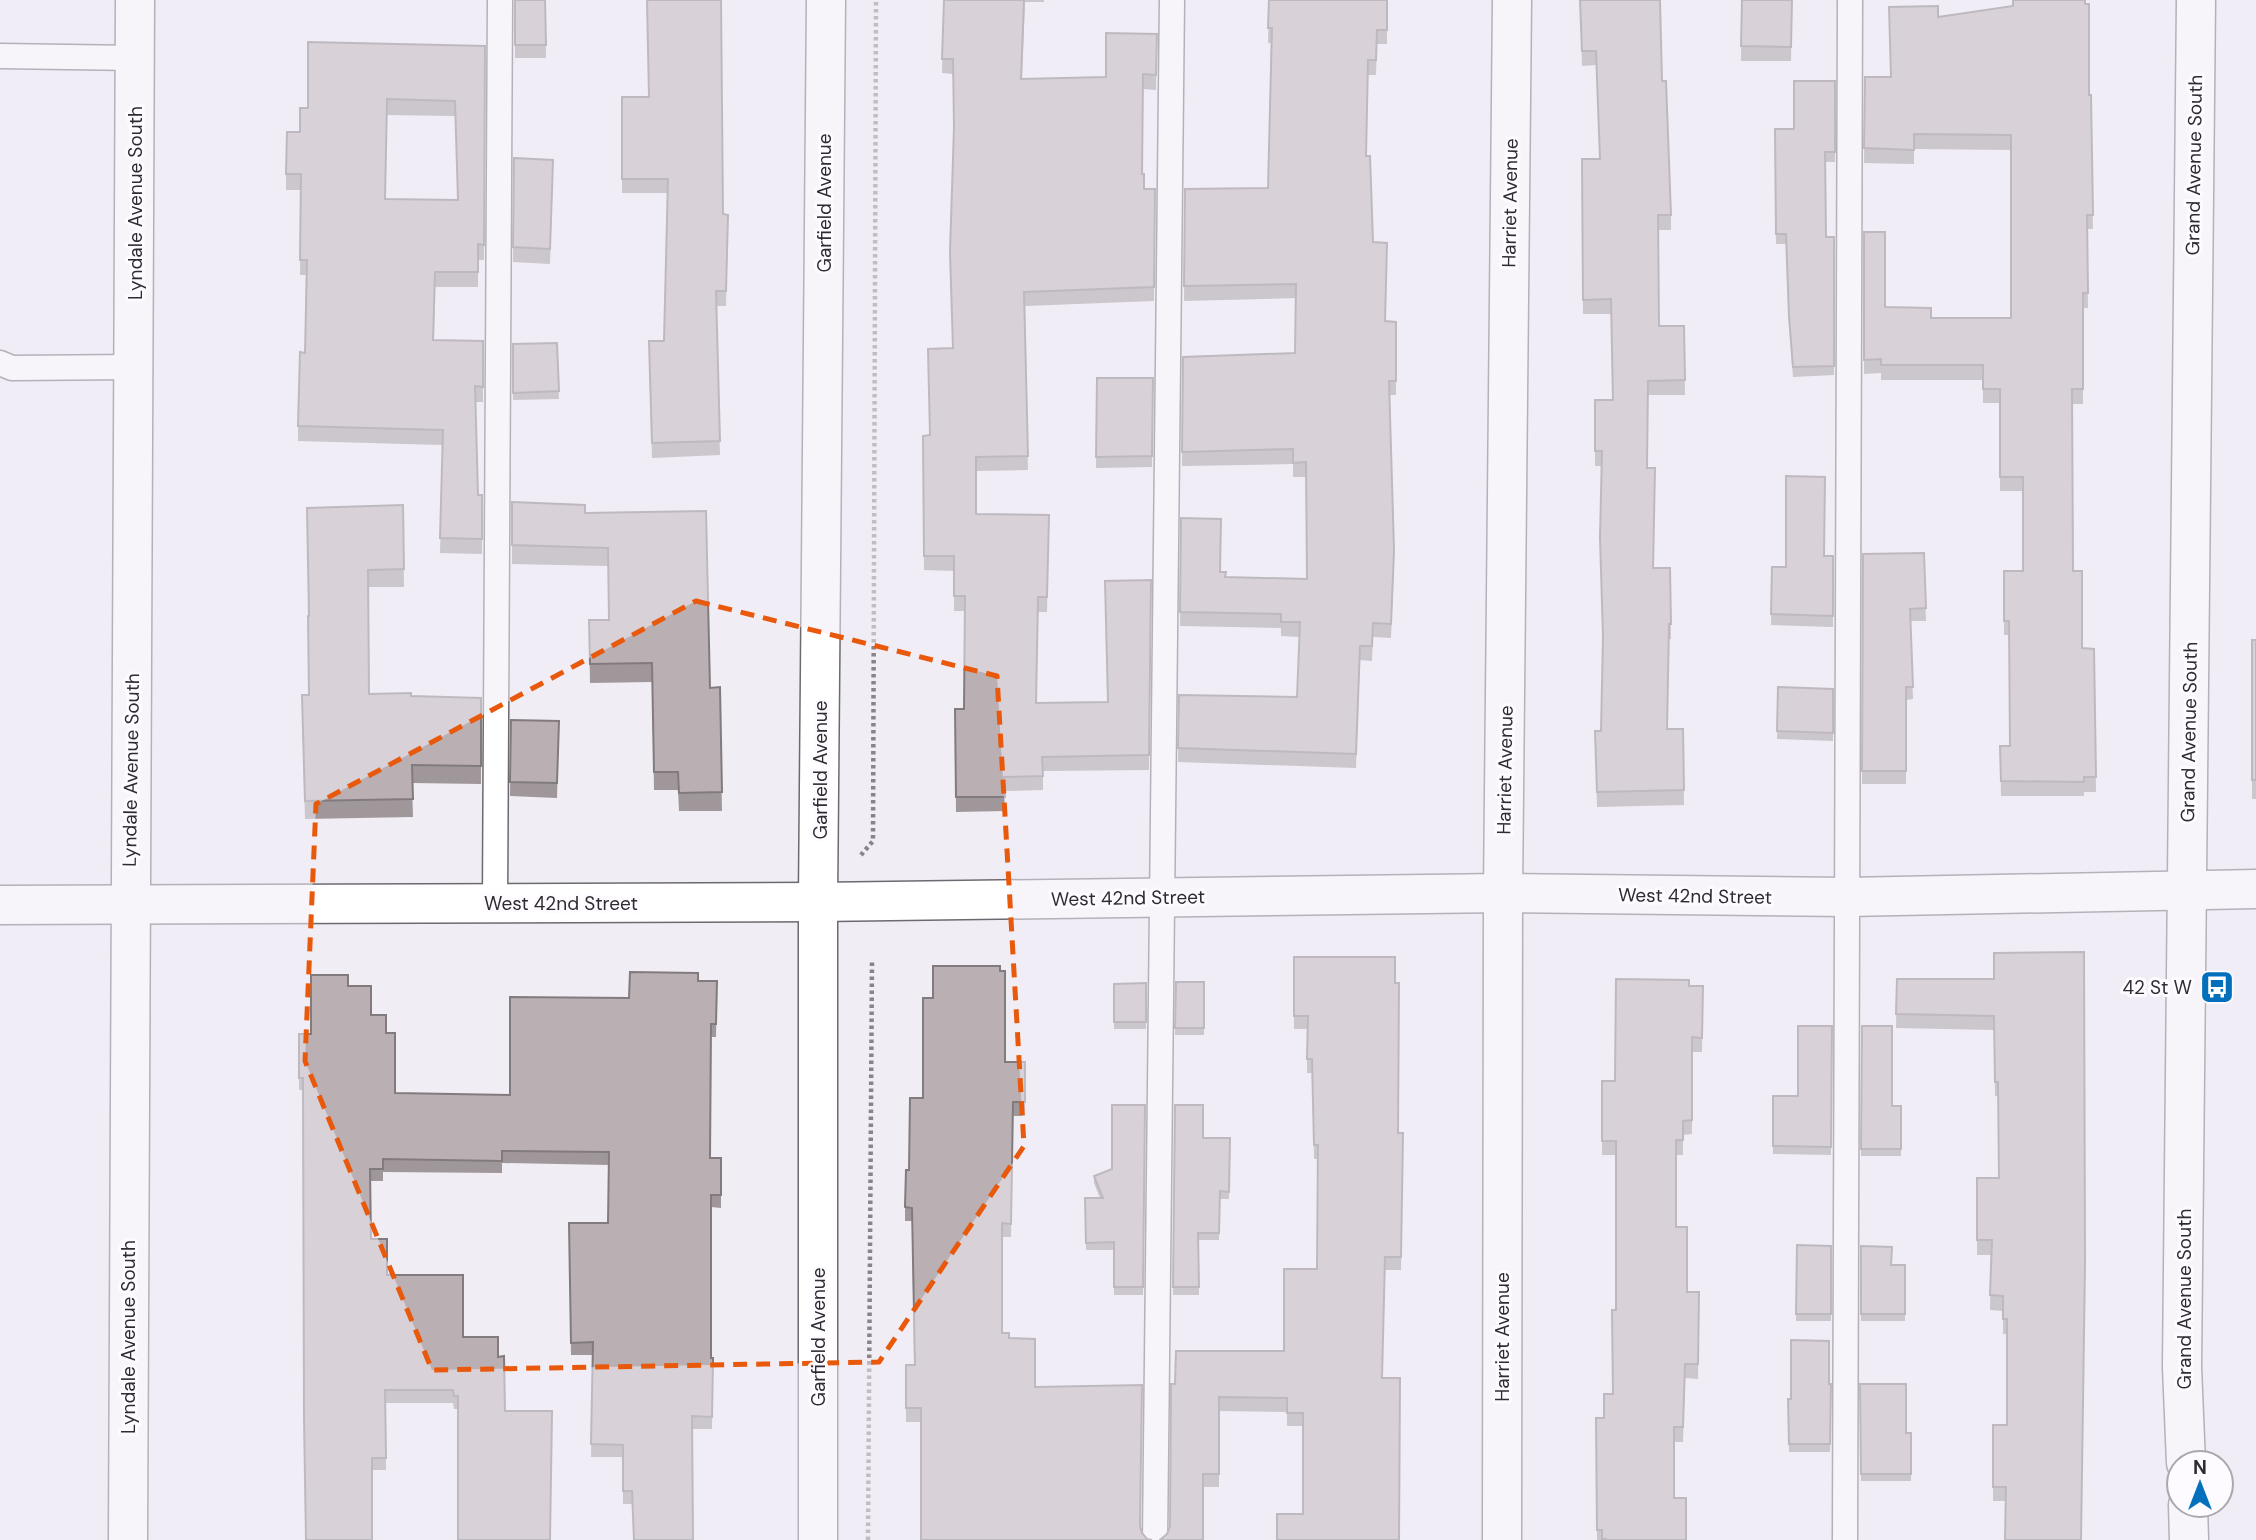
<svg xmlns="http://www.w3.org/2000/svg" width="2256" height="1540" viewBox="0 0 2256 1540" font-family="'DM Sans',sans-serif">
<rect width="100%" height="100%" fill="#f1edf5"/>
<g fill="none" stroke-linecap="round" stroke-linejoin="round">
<g stroke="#6d6971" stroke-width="27">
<path id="service" d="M 0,56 L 135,58
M 0,363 L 12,368 L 134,367
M 495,903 L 500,0
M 1155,1540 L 1172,0
M 1845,1540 L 1850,0"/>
</g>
<g stroke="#6d6971" stroke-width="41">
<path id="minor" d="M 2186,1463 L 2182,1367 L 2196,0
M 2188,1505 L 2189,1540
M 818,1540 L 818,902 L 826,0
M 1502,1540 L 1503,893 L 1512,0"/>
</g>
<g stroke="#6d6971" stroke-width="41">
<path id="tertiary" d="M 0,905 L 818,902 L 1503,893 L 1847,897 L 2256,889"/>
</g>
<g stroke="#6d6971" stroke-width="41">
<path id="secondary" d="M 128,1540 L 135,0"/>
</g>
<path stroke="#87848a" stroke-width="4.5" stroke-dasharray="3.5 3.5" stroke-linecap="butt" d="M 861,855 L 873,841 L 876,0
M 868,1540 L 872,961"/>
<use href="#service" stroke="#fff" stroke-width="24"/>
<use href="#minor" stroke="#fff" stroke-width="38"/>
<use href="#tertiary" stroke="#fff" stroke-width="38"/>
<use href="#secondary" stroke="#fff" stroke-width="38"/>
</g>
<path fill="#a0979b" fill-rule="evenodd" d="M 515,0 L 545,0 L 546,58 L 515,58 Z
M 944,0 L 1044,0 L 1044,2 L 1025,2 L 1022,79 L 1106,77 L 1157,34 L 1156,90 L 1143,89 L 1142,174 L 1144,189 L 1155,189 L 1154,301 L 1025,306 L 1028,470 L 976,471 L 976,514 L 1049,515 L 1047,612 L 1038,612 L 1036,703 L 1107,702 L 1151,580 L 1149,770 L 1043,771 L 1043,790 L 1005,791 L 1005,811 L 956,812 L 955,709 L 964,709 L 965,611 L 954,611 L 954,571 L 924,570 L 923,436 L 930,435 L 953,348 L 954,133 L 953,74 L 942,73 Z
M 1269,0 L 1387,0 L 1387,44 L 1377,44 L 1376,75 L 1368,75 L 1366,156 L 1373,242 L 1385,321 L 1396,322 L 1396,395 L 1390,395 L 1394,564 L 1391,638 L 1373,637 L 1372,661 L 1360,660 L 1356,768 L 1178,762 L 1179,695 L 1297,697 L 1300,637 L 1281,636 L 1281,628 L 1180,626 L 1181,518 L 1220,572 L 1225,577 L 1307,579 L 1306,477 L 1293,477 L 1293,464 L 1182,466 L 1183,357 L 1295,353 L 1296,298 L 1184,301 L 1185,189 L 1268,188 L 1271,43 L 1268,43 Z
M 1580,0 L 1662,81 L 1671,215 L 1671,230 L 1659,230 L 1659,326 L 1684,326 L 1685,395 L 1648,395 L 1648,468 L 1653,568 L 1670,568 L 1671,639 L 1669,639 L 1667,729 L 1683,729 L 1684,805 L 1597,807 L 1595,731 L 1601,731 L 1603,645 L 1602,466 L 1595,466 L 1595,400 L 1613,400 L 1611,314 L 1583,314 L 1582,159 L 1600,159 L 1596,65 L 1582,66 Z
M 1742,0 L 1792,0 L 1791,61 L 1741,61 Z
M 1938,17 L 2089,95 L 2091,95 L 2093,229 L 2087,229 L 2088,308 L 2083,308 L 2083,404 L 2072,404 L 2073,571 L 2082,648 L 2094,649 L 2096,792 L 2084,792 L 2084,796 L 2001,796 L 2000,746 L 2010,746 L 2009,635 L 2004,635 L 2004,571 L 2023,571 L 2023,491 L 2000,491 L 2000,403 L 1983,403 L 1983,380 L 1881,380 L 1881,373 L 1864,374 L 1864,232 L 1885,307 L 1931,318 L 2011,318 L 2011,150 L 1914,149 L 1914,164 L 1864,163 L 1865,77 L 1891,77 Z
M 485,46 L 484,260 L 478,260 L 478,287 L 435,287 L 434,340 L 483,341 L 483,402 L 475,402 L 478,495 L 482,495 L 482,554 L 440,553 L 443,445 L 298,441 L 298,426 L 305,353 L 306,275 L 300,275 L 301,190 L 286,190 L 286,174 L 308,108 ZM 387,115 L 455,116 L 458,200 L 385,199 Z
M 1835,81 L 1835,162 L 1825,162 L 1826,237 L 1834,237 L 1834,375 L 1793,377 L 1789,326 L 1786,244 L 1776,244 L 1775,129 L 1794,129 Z
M 622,97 L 649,97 L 723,214 L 728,229 L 726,306 L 716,306 L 720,455 L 652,458 L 649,356 L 664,341 L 668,193 L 622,193 Z
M 514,158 L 553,175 L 550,264 L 513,262 Z
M 557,343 L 559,399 L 513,400 L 513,344 Z
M 1097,378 L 1153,378 L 1152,467 L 1096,468 Z
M 512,502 L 585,513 L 710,688 L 720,687 L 722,811 L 679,811 L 678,790 L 654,790 L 652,682 L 590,683 L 589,620 L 609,620 L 608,566 L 512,564 Z
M 403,505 L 404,587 L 368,587 L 369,694 L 481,698 L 481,784 L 412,783 L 413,817 L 305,819 L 302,713 L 308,695 L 309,616 Z
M 1924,553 L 1926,621 L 1910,621 L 1913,699 L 1906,700 L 1906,784 L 1862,784 L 1863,554 Z
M 1824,556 L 1833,556 L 1833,627 L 1771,625 L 1772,567 L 1786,567 Z
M 2252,640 L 2256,640 L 2256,799 L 2252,799 Z
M 1778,687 L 1833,689 L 1833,741 L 1777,739 Z
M 511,720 L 559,721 L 557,798 L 510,796 Z
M 2084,952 L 2006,1501 L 1993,1501 L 1993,1425 L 2007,1425 L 2007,1334 L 2003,1334 L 2003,1311 L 1990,1310 L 1991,1255 L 1977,1255 L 1977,1178 L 1999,1178 L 1998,1096 L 1995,1096 L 1994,1030 L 1896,1028 L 1897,979 L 1994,979 Z
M 1294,957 L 1398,1133 L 1403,1133 L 1401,1270 L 1385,1270 L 1303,1514 L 1303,1426 L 1287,1426 L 1287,1412 L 1219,1411 L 1219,1487 L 1203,1487 L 1203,1540 L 1162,1539 L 1167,1534 L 1170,1526 L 1175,1384 L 1284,1351 L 1317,1269 L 1317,1159 L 1314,1159 L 1312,1073 L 1307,1073 L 1307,1029 L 1294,1029 Z
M 698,981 L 717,981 L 716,1037 L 711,1037 L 710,1158 L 721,1158 L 721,1208 L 711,1207 L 711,1358 L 713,1358 L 712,1429 L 693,1429 L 632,1504 L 623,1504 L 623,1457 L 591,1457 L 593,1355 L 571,1355 L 569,1223 L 608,1223 L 609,1165 L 502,1163 L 502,1173 L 383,1172 L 383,1181 L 371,1181 L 371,1239 L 387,1275 L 463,1275 L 458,1409 L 454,1409 L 453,1403 L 385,1403 L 386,1470 L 372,1470 L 303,1090 L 299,1090 L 299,1034 L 311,1034 L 348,986 L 386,1033 L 395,1093 L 510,1095 L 629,998 Z
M 1176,982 L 1204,982 L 1204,1035 L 1175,1035 Z
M 1146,983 L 1146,1029 L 1114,1029 L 1114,984 Z
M 1689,986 L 1703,986 L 1702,1052 L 1692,1052 L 1692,1134 L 1683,1135 L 1683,1155 L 1676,1155 L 1676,1227 L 1687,1292 L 1699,1292 L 1698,1379 L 1685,1378 L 1683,1442 L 1674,1442 L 1674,1498 L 1686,1540 L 1597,1540 L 1596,1418 L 1604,1418 L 1613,1394 L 1616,1310 L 1616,1155 L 1602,1155 L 1602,1081 L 1615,1081 Z
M 1832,1026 L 1831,1155 L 1773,1154 L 1773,1096 L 1798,1096 Z
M 1862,1026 L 1892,1106 L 1901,1106 L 1901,1156 L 1861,1156 Z
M 1005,1062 L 1025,1062 L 1025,1116 L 1013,1116 L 1011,1237 L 1002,1237 L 921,1540 L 921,1422 L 906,1422 L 906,1365 L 914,1365 L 912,1221 L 905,1221 L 905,1207 L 909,1170 L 923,1098 Z
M 1145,1105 L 1143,1295 L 1114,1295 L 1114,1250 L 1086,1250 L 1085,1198 L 1100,1198 L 1094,1183 L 1094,1176 L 1112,1169 Z
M 1175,1105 L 1203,1138 L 1230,1138 L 1229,1199 L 1220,1199 L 1219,1240 L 1199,1240 L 1199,1295 L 1173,1295 Z
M 1797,1245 L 1831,1246 L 1831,1321 L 1796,1321 Z
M 1861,1246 L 1892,1265 L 1905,1265 L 1905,1321 L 1861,1321 Z
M 1829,1384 L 1831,1384 L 1830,1452 L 1789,1452 L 1788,1399 Z
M 1860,1384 L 1906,1433 L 1911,1433 L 1911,1481 L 1861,1481 Z"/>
<path fill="#bab0b4" stroke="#827b7e" stroke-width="2" fill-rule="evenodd" d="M 515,0 L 545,0 L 546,45 L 515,45 Z
M 647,0 L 721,0 L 723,214 L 728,215 L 726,291 L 716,291 L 720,441 L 652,443 L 649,341 L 664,341 L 668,179 L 622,179 L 622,97 L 649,97 Z
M 944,0 L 1024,0 L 1021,79 L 1106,77 L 1106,33 L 1157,34 L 1156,75 L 1143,74 L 1142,174 L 1144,174 L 1144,189 L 1155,189 L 1154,287 L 1024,292 L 1028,456 L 976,457 L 976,514 L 1049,515 L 1047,597 L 1038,597 L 1036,703 L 1108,702 L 1105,581 L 1151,580 L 1149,755 L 1042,757 L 1043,776 L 1004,777 L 1005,797 L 956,797 L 955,709 L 964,709 L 965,596 L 954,596 L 954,556 L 924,556 L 923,436 L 930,435 L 928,349 L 953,348 L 950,252 L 954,127 L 953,59 L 942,59 Z
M 1269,0 L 1387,0 L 1387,30 L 1377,30 L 1376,60 L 1368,60 L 1366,156 L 1370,156 L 1373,242 L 1387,243 L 1385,321 L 1396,322 L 1396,381 L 1389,381 L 1394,550 L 1391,624 L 1373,623 L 1372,646 L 1360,646 L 1356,754 L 1178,748 L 1179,695 L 1297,697 L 1300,622 L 1281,622 L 1281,614 L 1180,612 L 1181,518 L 1221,519 L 1220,572 L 1226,572 L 1225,577 L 1307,579 L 1306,462 L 1293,463 L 1293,449 L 1182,452 L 1183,357 L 1295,353 L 1296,284 L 1184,286 L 1185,189 L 1268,188 L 1272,28 L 1268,28 Z
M 1580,0 L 1660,0 L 1662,81 L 1666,81 L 1671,215 L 1658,215 L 1659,326 L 1684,326 L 1685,380 L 1648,381 L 1647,468 L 1655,468 L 1653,568 L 1670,568 L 1671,624 L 1669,624 L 1667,729 L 1683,729 L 1684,790 L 1597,792 L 1595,731 L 1601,731 L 1603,636 L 1600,538 L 1602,451 L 1595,451 L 1595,400 L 1613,400 L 1611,299 L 1583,300 L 1582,159 L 1600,159 L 1596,51 L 1582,51 Z
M 1742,0 L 1792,0 L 1791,47 L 1741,46 Z
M 2013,0 L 2085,0 L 2085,4 L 2089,4 L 2089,95 L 2091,95 L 2093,215 L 2087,215 L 2088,293 L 2083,293 L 2083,389 L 2072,389 L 2073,571 L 2082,571 L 2082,648 L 2094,649 L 2096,777 L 2084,777 L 2084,782 L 2001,781 L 2000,746 L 2010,746 L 2009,621 L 2004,621 L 2004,571 L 2023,571 L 2023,477 L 2000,477 L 2000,389 L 1983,389 L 1983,365 L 1881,365 L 1881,359 L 1864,360 L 1864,232 L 1885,232 L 1885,307 L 1931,308 L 1931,318 L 2011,318 L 2011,135 L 1914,134 L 1914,150 L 1864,148 L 1865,77 L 1891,77 L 1889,7 L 1938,6 L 1938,17 L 2013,6 Z
M 308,42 L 485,46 L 484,245 L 478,244 L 478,272 L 435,272 L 433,340 L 483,341 L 483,387 L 475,386 L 478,495 L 482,495 L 482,539 L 440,538 L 443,430 L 298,426 L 300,352 L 305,353 L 307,260 L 300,260 L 301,174 L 286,174 L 287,132 L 300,132 L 300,108 L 308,108 ZM 387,99 L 455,101 L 458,200 L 385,199 Z
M 1794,81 L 1835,81 L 1835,152 L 1825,152 L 1826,237 L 1834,237 L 1834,366 L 1793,367 L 1789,316 L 1786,234 L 1776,234 L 1775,129 L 1794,129 Z
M 514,158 L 553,160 L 550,249 L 513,247 Z
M 557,343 L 559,391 L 513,393 L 513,344 Z
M 1097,378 L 1153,378 L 1152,456 L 1096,457 Z
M 1786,476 L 1825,477 L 1824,556 L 1833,556 L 1833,616 L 1771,614 L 1772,567 L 1786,567 Z
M 512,502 L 585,505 L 585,513 L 706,511 L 710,688 L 720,687 L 722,792 L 679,793 L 678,772 L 654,772 L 652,663 L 590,664 L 589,620 L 609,620 L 608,548 L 512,545 Z
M 403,505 L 404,569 L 368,570 L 369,694 L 411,693 L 411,696 L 481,698 L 481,766 L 412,765 L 413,799 L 305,801 L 302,695 L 309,695 L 308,616 L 309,616 L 307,508 Z
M 1924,553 L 1926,608 L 1910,609 L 1913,687 L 1906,687 L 1906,771 L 1862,771 L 1863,554 Z
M 2252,640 L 2256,640 L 2256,780 L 2252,780 Z
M 1778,687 L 1833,689 L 1833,733 L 1777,731 Z
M 511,720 L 559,721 L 557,783 L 510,782 Z
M 2084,952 L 2085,1263 L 2081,1540 L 2005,1540 L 2006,1487 L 1993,1487 L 1993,1425 L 2007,1425 L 2007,1319 L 2003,1319 L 2003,1296 L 1990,1295 L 1992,1240 L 1977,1240 L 1977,1178 L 1999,1178 L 1998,1082 L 1995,1082 L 1994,1016 L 1896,1014 L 1897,979 L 1994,979 L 1994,953 Z
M 1294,957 L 1395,957 L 1395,983 L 1399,983 L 1398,1133 L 1403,1133 L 1401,1257 L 1385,1257 L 1382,1378 L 1400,1378 L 1399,1540 L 1277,1540 L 1277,1514 L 1303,1514 L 1303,1413 L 1287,1413 L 1287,1398 L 1219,1397 L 1219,1474 L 1203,1474 L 1203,1540 L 1160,1540 L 1167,1534 L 1170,1526 L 1171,1384 L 1175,1384 L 1176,1351 L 1284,1351 L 1284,1269 L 1317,1269 L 1318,1145 L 1314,1145 L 1312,1059 L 1307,1059 L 1308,1016 L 1294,1016 Z
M 933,966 L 1000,966 L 1000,971 L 1005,971 L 1005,1062 L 1025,1062 L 1025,1102 L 1013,1102 L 1011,1224 L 1002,1223 L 1002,1333 L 1009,1333 L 1009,1338 L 1035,1339 L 1035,1387 L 1142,1385 L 1140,1526 L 1142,1533 L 1147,1539 L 1152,1540 L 921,1540 L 921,1408 L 906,1408 L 906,1365 L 915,1365 L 912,1208 L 905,1207 L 906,1170 L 909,1170 L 910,1098 L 923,1098 L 923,998 L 933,998 Z
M 630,972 L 698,973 L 698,981 L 717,981 L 716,1024 L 711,1024 L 710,1158 L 721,1158 L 721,1195 L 711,1195 L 711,1358 L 713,1358 L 712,1417 L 692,1416 L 693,1540 L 634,1540 L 632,1491 L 623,1491 L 623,1445 L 591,1444 L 593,1342 L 571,1343 L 569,1223 L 608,1223 L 609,1152 L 502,1151 L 502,1161 L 383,1159 L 383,1169 L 370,1169 L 371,1239 L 387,1239 L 387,1275 L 463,1275 L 463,1337 L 498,1337 L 498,1357 L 504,1356 L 505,1411 L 552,1411 L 550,1540 L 458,1540 L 458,1396 L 454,1396 L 453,1390 L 385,1390 L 386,1458 L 372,1458 L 372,1540 L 306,1540 L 304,1418 L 303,1078 L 299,1078 L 299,1034 L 311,1034 L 311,975 L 348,975 L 348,986 L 371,986 L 371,1015 L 386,1015 L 386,1033 L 395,1033 L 395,1093 L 510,1095 L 510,997 L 629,998 Z
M 1616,979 L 1689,980 L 1689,986 L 1703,986 L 1702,1038 L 1692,1037 L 1692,1120 L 1683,1121 L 1683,1140 L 1676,1140 L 1676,1227 L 1687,1227 L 1687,1292 L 1699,1292 L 1698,1364 L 1685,1364 L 1683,1427 L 1674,1427 L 1674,1498 L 1686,1498 L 1686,1540 L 1606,1540 L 1606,1539 L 1602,1539 L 1602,1530 L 1597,1530 L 1596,1418 L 1604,1418 L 1604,1394 L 1613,1394 L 1612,1310 L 1616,1310 L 1616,1141 L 1602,1141 L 1602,1081 L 1615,1081 Z
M 1176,982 L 1204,982 L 1204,1028 L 1175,1028 Z
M 1146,983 L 1146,1022 L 1114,1022 L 1114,984 Z
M 1798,1026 L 1832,1026 L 1831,1147 L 1773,1146 L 1773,1096 L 1798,1096 Z
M 1862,1026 L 1892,1026 L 1892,1106 L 1901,1106 L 1901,1149 L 1861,1149 Z
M 1112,1105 L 1145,1105 L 1143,1287 L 1114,1287 L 1114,1242 L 1086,1243 L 1085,1198 L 1103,1198 L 1094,1176 L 1112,1169 Z
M 1175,1105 L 1203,1105 L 1203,1138 L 1230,1138 L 1229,1192 L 1220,1191 L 1219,1233 L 1198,1233 L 1199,1287 L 1173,1287 Z
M 1797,1245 L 1831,1246 L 1831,1314 L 1796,1314 Z
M 1861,1246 L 1892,1247 L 1891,1265 L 1905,1265 L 1905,1314 L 1861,1314 Z
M 1791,1340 L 1829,1341 L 1829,1384 L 1831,1384 L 1830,1444 L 1789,1444 L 1788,1399 L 1791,1399 Z
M 1860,1384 L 1906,1384 L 1906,1433 L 1911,1433 L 1911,1474 L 1861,1474 Z"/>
<path d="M0 0H2256V1540H0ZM 696,601 L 997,676 L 1024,1146 L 879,1362 L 432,1370 L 305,1061 L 316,804 Z" fill="#f1edf5" fill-opacity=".55" fill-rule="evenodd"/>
<path fill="none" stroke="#e8590c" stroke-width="5" stroke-dasharray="14 9" stroke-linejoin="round" d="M 696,601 L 997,676 L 1024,1146 L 879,1362 L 432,1370 L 305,1061 L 316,804 Z"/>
<defs>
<g id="bus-square" transform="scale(1.75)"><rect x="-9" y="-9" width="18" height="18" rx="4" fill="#0470bb" stroke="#fdfbff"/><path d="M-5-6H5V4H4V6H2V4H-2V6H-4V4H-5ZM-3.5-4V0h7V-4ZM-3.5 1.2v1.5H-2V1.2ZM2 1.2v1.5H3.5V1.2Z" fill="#fff"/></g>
</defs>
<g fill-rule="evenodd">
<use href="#bus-square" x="2217" y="987"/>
</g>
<g text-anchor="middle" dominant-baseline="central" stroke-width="6" stroke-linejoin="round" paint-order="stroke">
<g font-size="19" fill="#2e2c30" stroke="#fdfbff">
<text transform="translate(2194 165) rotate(-89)">Grand Avenue South</text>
<text transform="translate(135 203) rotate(-90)">Lyndale Avenue South</text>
<text transform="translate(824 203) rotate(-90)">Garfield Avenue</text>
<text transform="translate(1510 203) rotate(-89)">Harriet Avenue</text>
<text transform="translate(2189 732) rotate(-89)">Grand Avenue South</text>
<text transform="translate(131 770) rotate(-89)">Lyndale Avenue South</text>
<text transform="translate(820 770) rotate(-90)">Garfield Avenue</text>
<text transform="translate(1505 770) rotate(-89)">Harriet Avenue</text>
<text transform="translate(1695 896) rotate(1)">West 42nd Street</text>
<text transform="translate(1128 898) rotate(-1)">West 42nd Street</text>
<text x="561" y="903">West 42nd Street</text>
<text transform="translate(2184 1299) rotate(-90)">Grand Avenue South</text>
<text transform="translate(128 1337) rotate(-90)">Lyndale Avenue South</text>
<text transform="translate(818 1337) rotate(-90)">Garfield Avenue</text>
<text transform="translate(1502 1337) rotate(-90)">Harriet Avenue</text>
</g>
<g font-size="19" fill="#2e2c30" stroke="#fdfbff" text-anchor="end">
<text x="2192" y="987">42 St W</text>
</g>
</g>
<g transform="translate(2200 1484)"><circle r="33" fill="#fdfbff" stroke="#aaa8ac" stroke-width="2"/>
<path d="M0-5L12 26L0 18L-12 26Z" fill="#0470bb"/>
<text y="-10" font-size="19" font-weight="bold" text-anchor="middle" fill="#2e2c30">N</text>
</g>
</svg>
